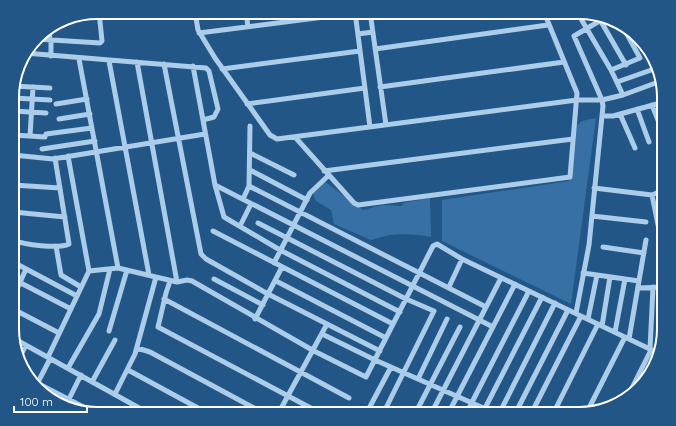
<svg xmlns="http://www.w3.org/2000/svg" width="676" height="426" viewBox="0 0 676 426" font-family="Quicksand,sans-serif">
<rect width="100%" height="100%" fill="#225687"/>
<path fill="#3670a4" d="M 596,118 L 571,304 L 442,241 L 442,200 L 569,181 L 577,125 L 582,121 Z
M 324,181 L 363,210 L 383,205 L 402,206 L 403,203 L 430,198 L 431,237 C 410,233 390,233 371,240 L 334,224 L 331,210 L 316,201 L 313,194 Z"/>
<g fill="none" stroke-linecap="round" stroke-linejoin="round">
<path stroke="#accdea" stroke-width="5" d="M 195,12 L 198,30 L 215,58 L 270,135 L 277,139 L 577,100 L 602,100 L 623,95 L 661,81
M 246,12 L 248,27
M 355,12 L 370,127
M 370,12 L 386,125
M 577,12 L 611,70 L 623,95
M 599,18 L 626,65
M 49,28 L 50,40
M 199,33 L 355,13
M 358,34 L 373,32
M 36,39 L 100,43 L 102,41 L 99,12
M 51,40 L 51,56
M 375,49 L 548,25
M 25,53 L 206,68 L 209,71 L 218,109 L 214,117 L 203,120
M 79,59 L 118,268
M 109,61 L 149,275
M 137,62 L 177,282
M 164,64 L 201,254 L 206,259 L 268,294 L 380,351
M 193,66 L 215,185 L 224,217 L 280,250 L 400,312
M 222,69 L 360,51
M 611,70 L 640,58 L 622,25
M 617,82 L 657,68
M 13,86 L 50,88
M 380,87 L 564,62
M 13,98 L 50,100
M 56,104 L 87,99
M 247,104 L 365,88
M 652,105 L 664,135
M 637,109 L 649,142
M 13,111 L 46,113
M 620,114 L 635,148
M 602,116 L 613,116 L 664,102
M 59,119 L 90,114
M 13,135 L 45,137 L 46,134 L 92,128
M 30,136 L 33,87
M 295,137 L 354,203 L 358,205 L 570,177 L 577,93 L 544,12
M 42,149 L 95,141
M 250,153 L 294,175
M 13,155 L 53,159 L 205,134
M 250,170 L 307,200
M 324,171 L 573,139
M 13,185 L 60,188
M 215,185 L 493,327
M 249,186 L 486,307
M 594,188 L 652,195 L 664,190
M 652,195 L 664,254
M 243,199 L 249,186 L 250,126
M 13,212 L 65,217
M 592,216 L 646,222
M 258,223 L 406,299 L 434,311 L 383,414
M 240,226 L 251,204
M 213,231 L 393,324
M 13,240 C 24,245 59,249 69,244 L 55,158
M 56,246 L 61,275 L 81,287
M 603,247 L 644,253
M 13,262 L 77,296
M 274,263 L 310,193 L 329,175
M 89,271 L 118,268 L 177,282 L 187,280 L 192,281 L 314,351 L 366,377 L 433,246 L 437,244 L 462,259 L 658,353
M 583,273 L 639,281
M 13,279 L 71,309
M 214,279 L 263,305
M 170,281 L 166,293 L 158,327 L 322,414
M 276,281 L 386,338
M 449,287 L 462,259
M 662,287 L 664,315
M 638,288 L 664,287
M 13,298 L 26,269
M 164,299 L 349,398
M 13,309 L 59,333
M 576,313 L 589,245 L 603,106 L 602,100 L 574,36 L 603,19
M 255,319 L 282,267
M 588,319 L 597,275
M 602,326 L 610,277
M 109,331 L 127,270
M 615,332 L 625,279
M 322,334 L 375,360 L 497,414
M 663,337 L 664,320
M 13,338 L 150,414
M 629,339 L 646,240
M 137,348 L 150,352 L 265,414
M 650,349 L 653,287
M 48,357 L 89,271 L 68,156
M 19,359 L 26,345
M 68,368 L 99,314 L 110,269
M 128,370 L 209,414
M 418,379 L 447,319
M 92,382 L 115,340
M 37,383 L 95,413
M 37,384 L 50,359
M 115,394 L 135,354 L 156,277
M 627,398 L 651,350
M 66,405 L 81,375
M 278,414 L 327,324
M 366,414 L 391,367
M 415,414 L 460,327
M 431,414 L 501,278
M 448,414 L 515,284
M 466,414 L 529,291
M 482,414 L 542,297
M 499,414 L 555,303
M 515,414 L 568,310
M 531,414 L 581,316
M 553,414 L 598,324
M 586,414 L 625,337"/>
</g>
<path d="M0 0H676V426H0ZM97 19H579A78 78 0 0 1 657 97V329A78 78 0 0 1 579 407H97A78 78 0 0 1 19 329V97A78 78 0 0 1 97 19Z" fill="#225687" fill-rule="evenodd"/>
<path fill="none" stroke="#fff" stroke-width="2" d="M97 19H579A78 78 0 0 1 657 97V329A78 78 0 0 1 579 407H97A78 78 0 0 1 19 329V97A78 78 0 0 1 97 19Z"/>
<path d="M14 406v6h73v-6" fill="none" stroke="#ffffff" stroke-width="2"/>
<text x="20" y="406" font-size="12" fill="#ffffff" stroke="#225687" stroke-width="3" paint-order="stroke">100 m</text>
</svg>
